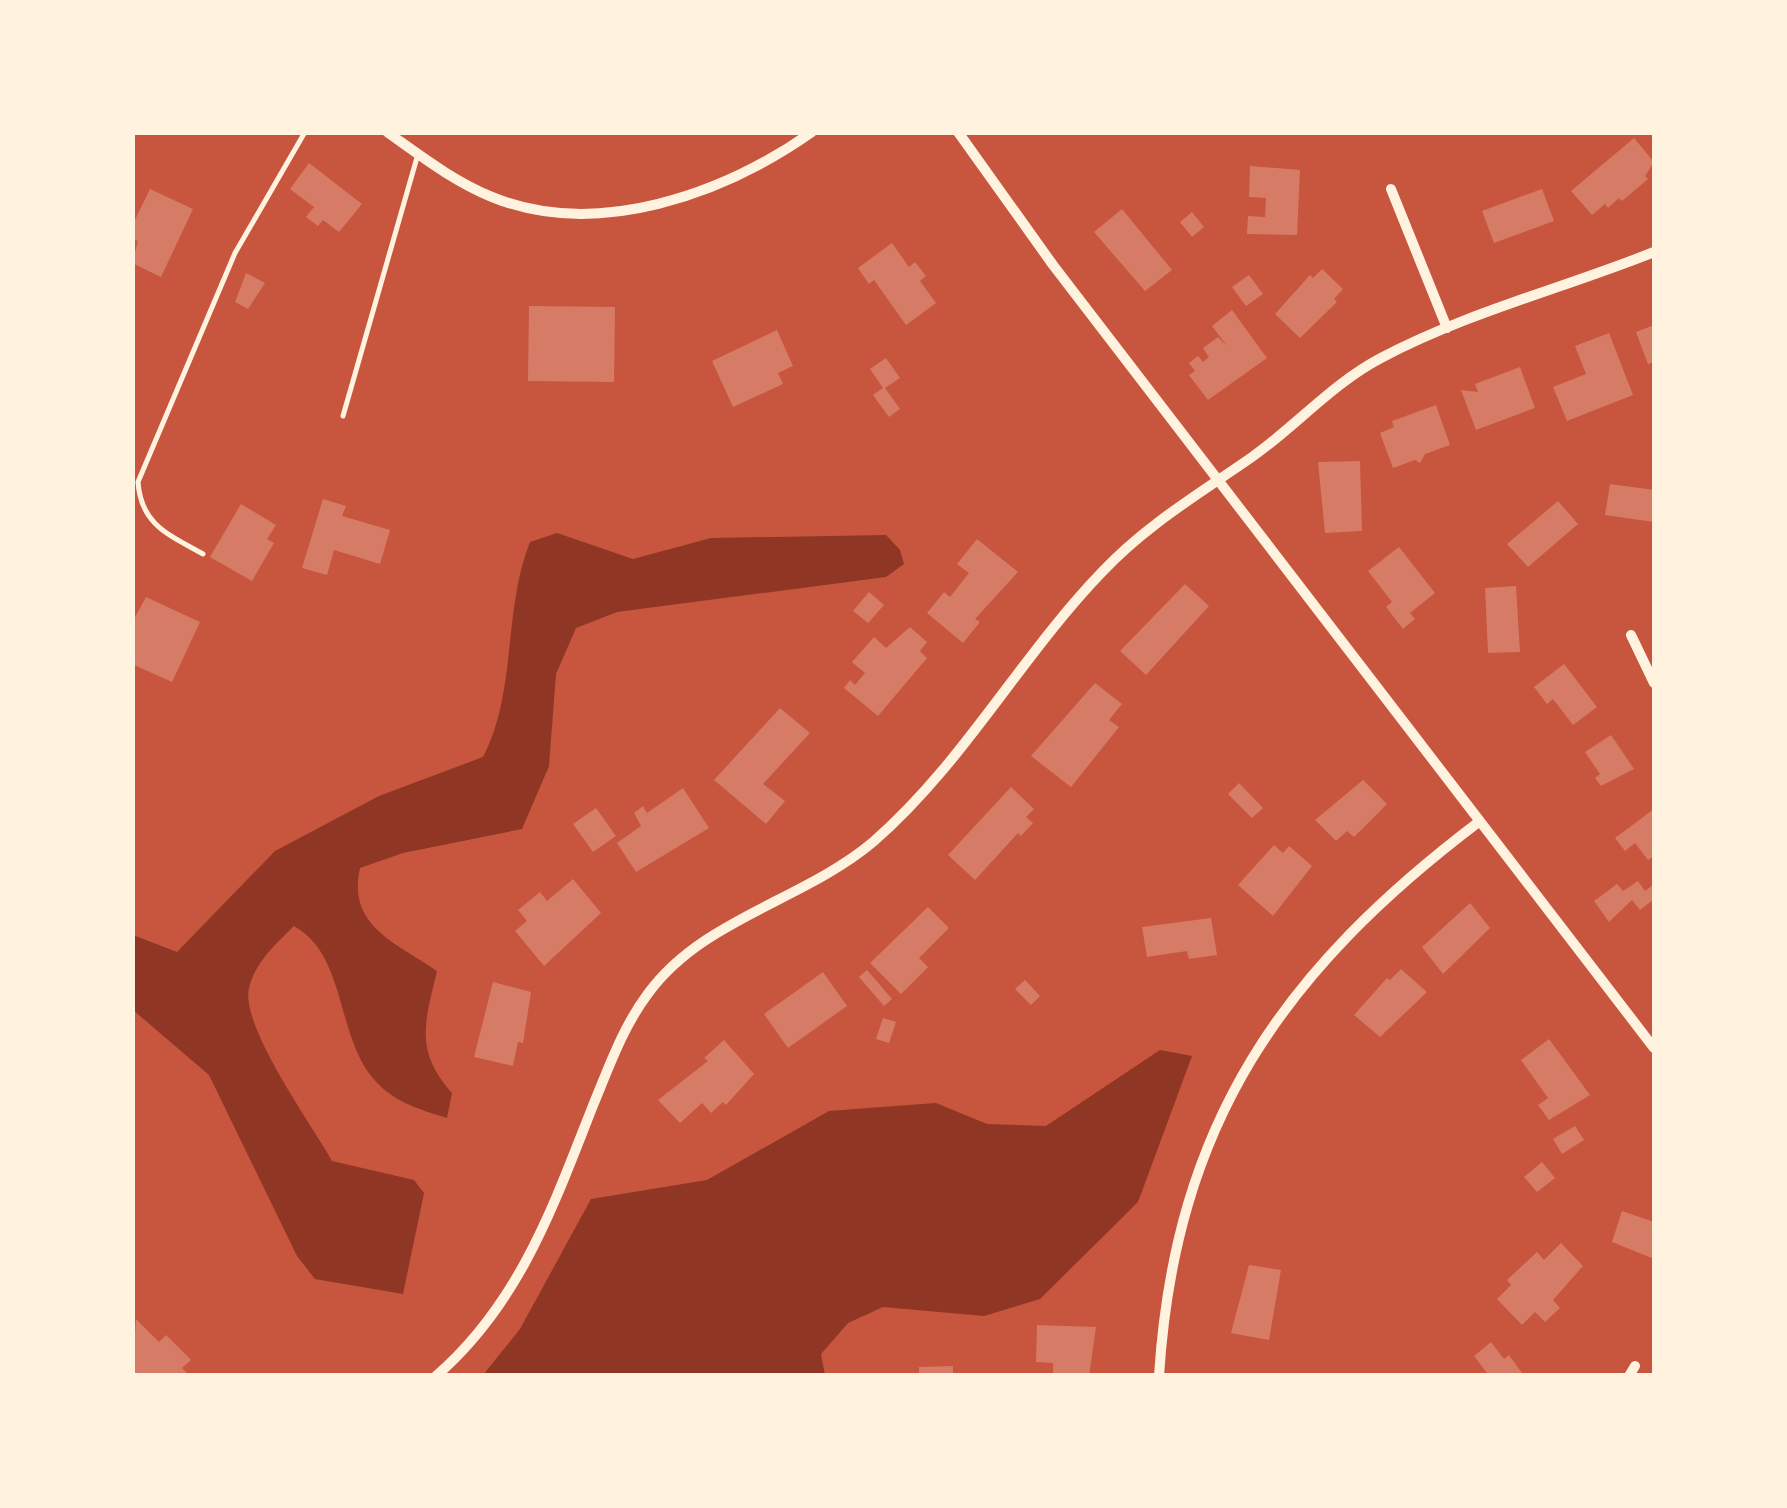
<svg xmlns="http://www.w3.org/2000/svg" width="1787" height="1508" viewBox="0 0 1787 1508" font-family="Rubik,sans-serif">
<rect width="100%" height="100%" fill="#c8553d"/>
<path fill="#8f3625" d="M 557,533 L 633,559 L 711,538 L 886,535 L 900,550 L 904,564 L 886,577 L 617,612 L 576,628 L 556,674 L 549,766 L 522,829 L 403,853 L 360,868 C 347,926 395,942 437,971 C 425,1022 414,1050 452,1093 L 447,1118 C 418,1109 391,1101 372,1077 C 336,1033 346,955 294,926 C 276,944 255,962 249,988 C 240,1026 312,1125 332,1161 L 414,1180 L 424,1193 L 403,1294 L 315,1279 L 297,1256 L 209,1075 L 133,1010 L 133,935 L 177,952 L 275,851 L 379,796 L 483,757 C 517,692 503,610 530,542 Z
M 1160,1050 L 1192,1056 L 1138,1202 L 1040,1299 L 984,1316 L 883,1307 L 848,1323 L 821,1354 L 825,1375 L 483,1375 L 520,1329 L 591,1199 L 707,1180 L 829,1111 L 936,1103 L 987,1124 L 1046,1126 Z"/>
<path fill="#d67c66" d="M 1634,138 L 1654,162 L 1645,176 L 1648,179 L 1622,201 L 1619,198 L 1608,208 L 1605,204 L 1592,215 L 1571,191 Z
M 309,163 L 362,204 L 339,232 L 323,220 L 318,226 L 306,217 L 314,207 L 290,189 Z
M 1250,166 L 1300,170 L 1297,235 L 1247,234 L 1248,216 L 1265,217 L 1266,198 L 1249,197 Z
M 150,189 L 193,209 L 161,277 L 132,263 L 138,241 L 132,239 L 132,226 Z
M 1542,189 L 1554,221 L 1494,243 L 1482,211 Z
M 1122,209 L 1172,270 L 1145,291 L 1094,232 Z
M 1192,212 L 1204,227 L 1192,237 L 1180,222 Z
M 892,243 L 909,267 L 915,262 L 926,276 L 920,281 L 936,303 L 906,325 L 874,280 L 869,284 L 858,268 Z
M 1322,269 L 1343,289 L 1334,299 L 1337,302 L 1300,338 L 1275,314 L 1310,275 L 1313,278 Z
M 246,273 L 265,283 L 248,309 L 235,302 Z
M 1249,275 L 1263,294 L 1246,306 L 1232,287 Z
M 529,306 L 615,307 L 614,382 L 528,381 Z
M 1232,310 L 1267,358 L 1208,400 L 1189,375 L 1195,371 L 1189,363 L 1198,356 L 1203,362 L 1209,357 L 1203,348 L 1218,337 L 1227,346 L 1212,326 Z
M 1654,325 L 1654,362 L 1648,364 L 1636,332 Z
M 777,330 L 793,366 L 778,373 L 783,384 L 733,407 L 712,361 Z
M 1609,333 L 1633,395 L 1567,421 L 1553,387 L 1586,374 L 1575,346 Z
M 886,358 L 900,378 L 885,388 L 900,409 L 889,417 L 873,395 L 883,388 L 870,369 Z
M 1520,367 L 1535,408 L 1476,430 L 1461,390 L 1478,392 L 1475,384 Z
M 1436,405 L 1450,445 L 1425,454 L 1420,463 L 1415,460 L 1393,468 L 1380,433 L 1394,427 L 1392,421 Z
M 1360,461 L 1362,531 L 1325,533 L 1318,462 Z
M 1610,484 L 1654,490 L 1654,522 L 1605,515 Z
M 323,499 L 346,506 L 342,516 L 390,530 L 380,564 L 334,550 L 327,575 L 302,568 Z
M 1558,501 L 1578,524 L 1528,567 L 1507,544 Z
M 241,504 L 276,525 L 267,539 L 274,543 L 252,581 L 210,557 Z
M 977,539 L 1018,572 L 975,619 L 980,622 L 963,643 L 927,613 L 944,592 L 950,597 L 969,573 L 957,564 Z
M 1399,547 L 1435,593 L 1410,613 L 1415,619 L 1403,629 L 1386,607 L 1392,602 L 1368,571 Z
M 1185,584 L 1209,606 L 1146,675 L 1120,651 Z
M 1516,586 L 1520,652 L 1488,653 L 1485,588 Z
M 869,592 L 884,605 L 868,623 L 853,611 Z
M 146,597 L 200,622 L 172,682 L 132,664 L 132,623 Z
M 910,627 L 927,642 L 920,651 L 927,658 L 878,716 L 844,688 L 850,680 L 855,685 L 865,673 L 852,662 L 874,637 L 886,648 Z
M 1564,664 L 1597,707 L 1573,725 L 1553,699 L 1547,704 L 1534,687 Z
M 1095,683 L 1122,704 L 1109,720 L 1119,727 L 1071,787 L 1031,756 Z
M 780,708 L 810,733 L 763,784 L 785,801 L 766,824 L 714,780 Z
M 1611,735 L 1634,769 L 1601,786 L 1595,778 L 1600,774 L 1585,752 Z
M 1363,780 L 1387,804 L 1354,837 L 1347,831 L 1336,841 L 1315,820 Z
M 1239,783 L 1263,808 L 1252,818 L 1228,794 Z
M 1011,787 L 1034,809 L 1026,817 L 1033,823 L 1021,836 L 1018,833 L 975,880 L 948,855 Z
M 683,788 L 709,828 L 636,872 L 617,843 L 641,826 L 634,813 L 643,806 L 647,813 Z
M 596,808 L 616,836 L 593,852 L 573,824 Z
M 1654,809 L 1654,856 L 1648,860 L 1635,843 L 1625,851 L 1615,838 Z
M 1274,845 L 1283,853 L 1289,846 L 1312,866 L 1273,916 L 1238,885 Z
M 573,879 L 601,913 L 544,966 L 515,931 L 527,921 L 518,910 L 540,892 L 547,901 Z
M 1638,881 L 1645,891 L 1654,884 L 1654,899 L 1640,910 L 1632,900 L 1609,922 L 1594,901 L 1617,884 L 1623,891 Z
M 1470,903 L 1490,928 L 1443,974 L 1422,947 Z
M 928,907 L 949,928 L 919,958 L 928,967 L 901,994 L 870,963 Z
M 1211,918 L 1217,955 L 1189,959 L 1187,951 L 1147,957 L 1142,927 Z
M 1401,969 L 1427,992 L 1380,1037 L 1354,1015 L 1387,978 L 1390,980 Z
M 867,970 L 892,999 L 884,1006 L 859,977 Z
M 823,972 L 847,1006 L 788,1048 L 764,1014 Z
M 1025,980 L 1040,996 L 1031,1005 L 1015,989 Z
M 493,982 L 531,992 L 523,1043 L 518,1042 L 513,1066 L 474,1057 Z
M 883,1018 L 896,1022 L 889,1043 L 876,1039 Z
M 1549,1039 L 1590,1095 L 1549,1120 L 1538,1105 L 1548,1098 L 1521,1060 Z
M 724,1040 L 754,1074 L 726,1105 L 723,1102 L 711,1113 L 702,1103 L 680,1123 L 658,1100 L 708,1061 L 704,1058 Z
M 1575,1126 L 1584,1140 L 1562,1154 L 1553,1139 Z
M 1542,1162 L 1555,1178 L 1537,1192 L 1524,1177 Z
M 1622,1211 L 1654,1222 L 1654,1259 L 1612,1242 Z
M 1561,1243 L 1583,1266 L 1553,1300 L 1560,1308 L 1545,1322 L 1535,1312 L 1522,1325 L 1497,1299 L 1511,1285 L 1507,1280 L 1537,1252 L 1544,1260 Z
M 1249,1265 L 1281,1270 L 1269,1340 L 1231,1333 Z
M 136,1319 L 159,1342 L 166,1335 L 191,1360 L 182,1368 L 190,1376 L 132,1376 Z
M 1037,1325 L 1096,1327 L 1089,1376 L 1053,1376 L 1053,1363 L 1036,1362 Z
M 1491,1342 L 1504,1359 L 1509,1355 L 1524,1376 L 1483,1376 L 1487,1373 L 1474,1356 Z
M 953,1366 L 953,1376 L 919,1376 L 919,1367 Z"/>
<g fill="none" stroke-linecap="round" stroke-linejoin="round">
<path stroke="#fff3e0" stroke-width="5" d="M 343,416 L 418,154
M 203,554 C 169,535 141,525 138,482 L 235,253 L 305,132"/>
<path stroke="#fff3e0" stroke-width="10" d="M 387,132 C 421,156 453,181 492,197 C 597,240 724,194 812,132
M 958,132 L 1053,265 L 1654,1048
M 1391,189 L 1447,328
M 1631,635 L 1654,683
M 436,1376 C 521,1302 554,1204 594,1103 C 609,1067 623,1027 647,995 C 701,919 803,901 873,842 C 963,764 1020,657 1102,572 C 1146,525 1199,494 1252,457 C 1296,426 1333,383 1381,358 C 1468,312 1564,288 1654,252
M 1159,1376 C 1175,1123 1283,970 1480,821
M 1629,1376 L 1635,1366"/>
</g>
<rect width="1787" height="1508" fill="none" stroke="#fff3e0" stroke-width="270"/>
</svg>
